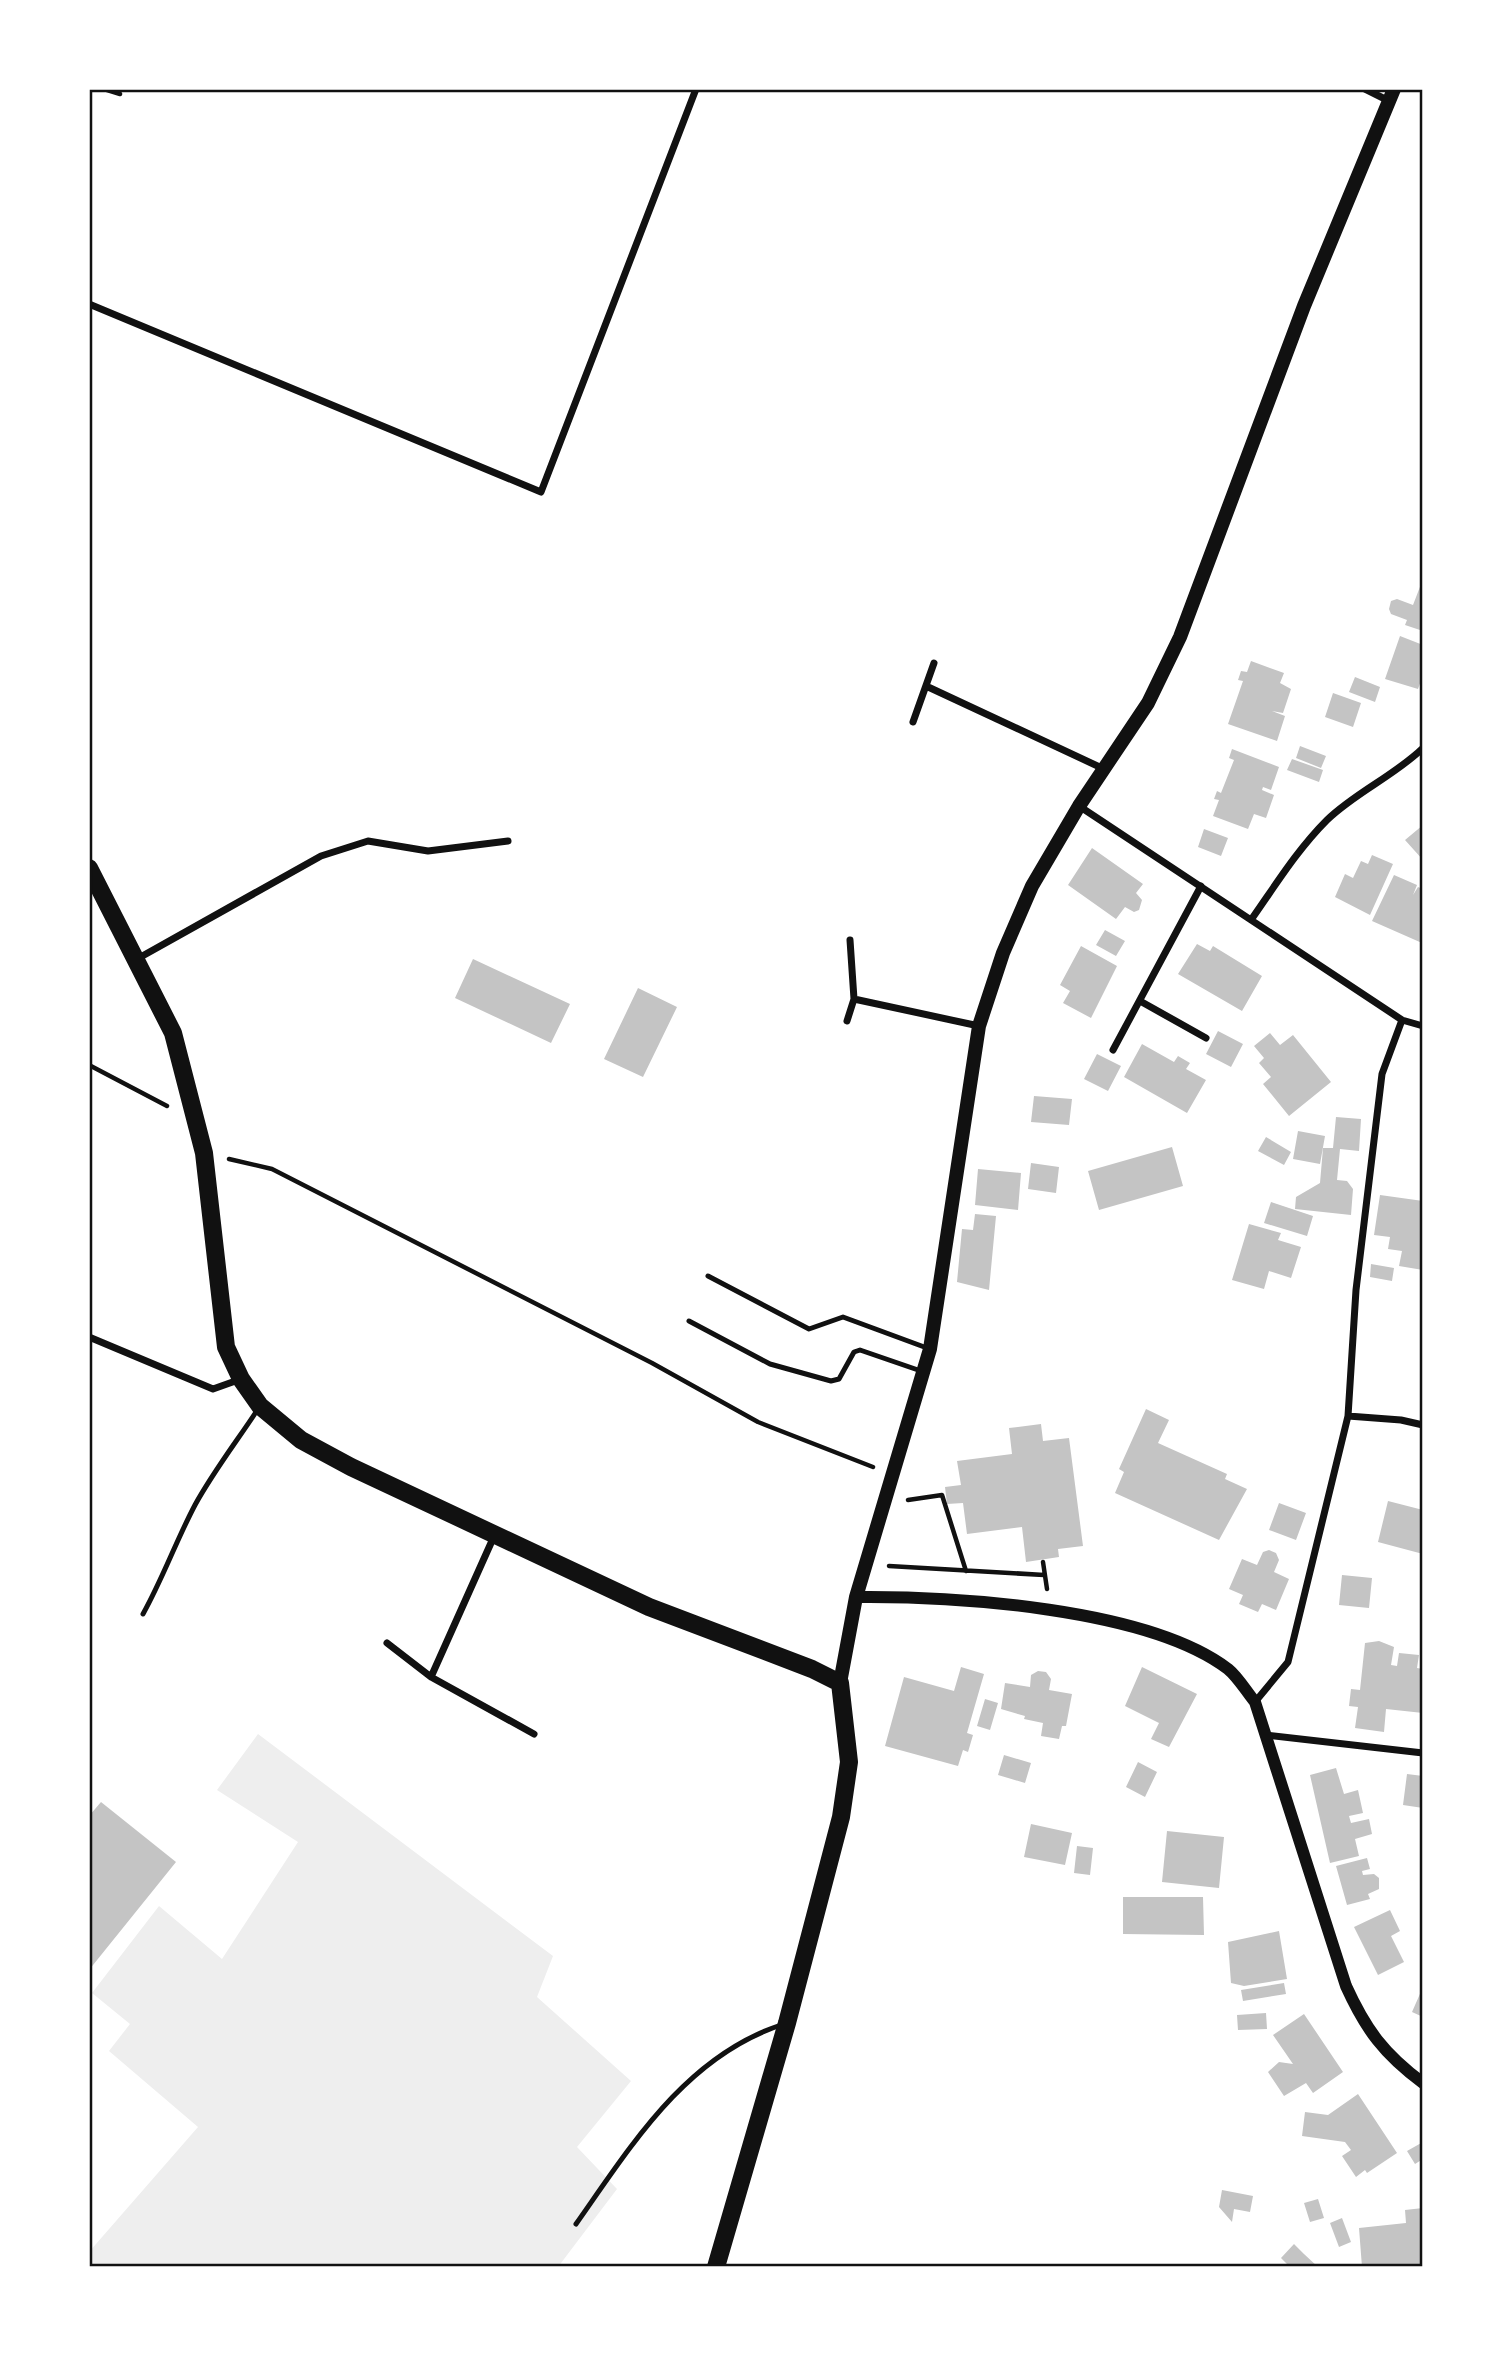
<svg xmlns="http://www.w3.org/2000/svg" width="1512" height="2356" viewBox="0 0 1512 2356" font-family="Overpass,sans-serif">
<rect width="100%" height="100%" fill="#fff"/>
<path fill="#eee" d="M 258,1734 L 553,1956 L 537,1997 L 631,2081 L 577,2147 L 617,2189 L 558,2267 L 89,2267 L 89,2252 L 198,2127 L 109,2051 L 130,2024 L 92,1993 L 159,1906 L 222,1959 L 298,1842 L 217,1790 Z"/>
<path fill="#c4c4c4" d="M 1423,579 L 1423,631 L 1405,625 L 1407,620 L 1391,614 L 1389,609 L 1391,601 L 1397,599 L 1413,605 Z
M 1400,636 L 1423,645 L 1423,675 L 1418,689 L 1385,679 Z
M 1251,661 L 1284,673 L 1280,683 L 1291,689 L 1283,713 L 1272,711 L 1285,716 L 1277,741 L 1228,724 L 1243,681 L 1238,680 L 1241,671 L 1247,672 Z
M 1355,677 L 1380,687 L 1375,702 L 1349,692 Z
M 1333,693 L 1361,703 L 1353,727 L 1325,717 Z
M 1300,746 L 1326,756 L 1321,768 L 1296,758 Z
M 1232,749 L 1279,767 L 1271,790 L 1263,787 L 1262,790 L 1274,795 L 1266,818 L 1254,814 L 1248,829 L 1213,816 L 1219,800 L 1214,799 L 1217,791 L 1221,793 L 1234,760 L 1229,758 Z
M 1292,759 L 1323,770 L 1319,782 L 1287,770 Z
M 1423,825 L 1423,860 L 1405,840 Z
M 1204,829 L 1228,838 L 1221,856 L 1198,847 Z
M 1092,848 L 1143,884 L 1136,893 L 1142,900 L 1139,910 L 1134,912 L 1125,907 L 1116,919 L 1068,885 Z
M 1372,855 L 1393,864 L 1370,915 L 1335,897 L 1345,874 L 1353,878 L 1361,861 L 1368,864 Z
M 1394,875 L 1417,885 L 1413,895 L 1418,887 L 1423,889 L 1422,943 L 1372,921 Z
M 1105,930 L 1125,941 L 1116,956 L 1096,945 Z
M 1197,944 L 1210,951 L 1213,946 L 1262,976 L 1242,1011 L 1178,974 Z
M 1081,946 L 1117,966 L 1091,1018 L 1063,1003 L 1070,991 L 1060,985 Z
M 473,959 L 570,1004 L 551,1043 L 455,998 Z
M 638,988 L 677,1007 L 643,1077 L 604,1059 Z
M 1218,1031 L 1243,1044 L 1231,1067 L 1206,1054 Z
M 1270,1033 L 1280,1045 L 1293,1035 L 1331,1082 L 1289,1116 L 1263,1084 L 1271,1077 L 1259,1063 L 1264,1058 L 1254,1046 Z
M 1142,1044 L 1174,1062 L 1178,1056 L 1190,1063 L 1186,1069 L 1206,1080 L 1187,1113 L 1124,1077 Z
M 1097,1054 L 1121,1066 L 1108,1091 L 1084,1079 Z
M 1034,1096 L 1072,1099 L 1069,1125 L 1031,1122 Z
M 1336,1117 L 1361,1119 L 1359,1151 L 1340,1149 L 1337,1180 L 1347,1181 L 1353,1189 L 1351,1215 L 1295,1209 L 1296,1197 L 1320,1183 L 1323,1148 L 1333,1148 Z
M 1298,1131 L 1325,1136 L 1320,1164 L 1293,1159 Z
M 1266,1137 L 1291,1152 L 1284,1165 L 1258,1151 Z
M 1172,1147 L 1183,1186 L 1099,1210 L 1088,1171 Z
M 1031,1163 L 1059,1167 L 1056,1193 L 1028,1189 Z
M 978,1169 L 1021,1173 L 1018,1210 L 975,1205 Z
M 1380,1195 L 1423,1201 L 1423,1270 L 1399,1266 L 1402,1251 L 1388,1249 L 1390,1237 L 1374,1235 Z
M 1271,1202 L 1313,1216 L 1307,1236 L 1264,1223 Z
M 975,1214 L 996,1216 L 989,1290 L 957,1282 L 962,1229 L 973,1230 Z
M 1249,1224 L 1281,1233 L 1278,1240 L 1301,1247 L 1291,1278 L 1269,1271 L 1264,1289 L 1232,1280 Z
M 1371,1264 L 1394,1268 L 1392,1281 L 1370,1277 Z
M 1146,1409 L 1169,1420 L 1158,1443 L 1227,1474 L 1225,1479 L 1247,1489 L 1219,1540 L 1115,1493 L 1124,1472 L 1119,1469 Z
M 1041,1424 L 1043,1441 L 1069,1438 L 1083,1546 L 1058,1549 L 1059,1557 L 1026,1562 L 1022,1527 L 967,1534 L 963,1503 L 947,1504 L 945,1487 L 961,1485 L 957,1461 L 1012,1454 L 1009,1428 Z
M 1388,1501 L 1423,1510 L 1423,1554 L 1378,1542 Z
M 1279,1503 L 1306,1513 L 1296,1540 L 1269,1530 Z
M 1269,1550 L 1276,1553 L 1279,1560 L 1274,1572 L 1289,1579 L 1276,1610 L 1262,1604 L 1258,1612 L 1239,1604 L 1243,1595 L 1229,1589 L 1242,1559 L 1257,1565 L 1263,1552 Z
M 1342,1575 L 1372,1578 L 1369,1608 L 1339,1605 Z
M 1379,1641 L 1394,1647 L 1391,1665 L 1397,1666 L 1399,1653 L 1419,1655 L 1417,1668 L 1423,1669 L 1423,1713 L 1386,1709 L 1384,1732 L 1355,1728 L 1358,1707 L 1349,1706 L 1351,1689 L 1360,1690 L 1365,1643 Z
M 961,1667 L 984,1674 L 967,1733 L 973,1735 L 968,1752 L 963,1750 L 958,1766 L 885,1746 L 904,1677 L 954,1691 Z
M 1142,1667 L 1197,1694 L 1169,1747 L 1151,1739 L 1159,1723 L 1125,1706 Z
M 1038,1671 L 1046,1672 L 1051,1679 L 1049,1690 L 1072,1694 L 1066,1726 L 1062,1726 L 1059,1739 L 1041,1736 L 1043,1723 L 1024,1719 L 1025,1716 L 1001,1709 L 1005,1683 L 1030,1687 L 1031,1675 Z
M 985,1699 L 998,1703 L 990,1730 L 977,1726 Z
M 1004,1755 L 1031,1763 L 1025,1783 L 998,1775 Z
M 1138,1762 L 1157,1772 L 1145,1797 L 1126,1787 Z
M 1336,1768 L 1344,1794 L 1358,1790 L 1363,1813 L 1349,1816 L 1351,1823 L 1369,1819 L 1372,1834 L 1355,1839 L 1359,1856 L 1330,1863 L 1310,1775 Z
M 1407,1774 L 1423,1776 L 1423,1808 L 1403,1805 Z
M 101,1802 L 176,1862 L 89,1970 L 89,1816 Z
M 1031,1824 L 1072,1833 L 1065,1865 L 1024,1857 Z
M 1167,1831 L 1224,1837 L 1219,1888 L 1162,1882 Z
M 1077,1846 L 1093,1848 L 1090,1875 L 1074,1873 Z
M 1367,1858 L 1370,1869 L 1362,1871 L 1363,1875 L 1374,1874 L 1379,1878 L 1379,1889 L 1368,1894 L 1370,1899 L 1347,1905 L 1336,1866 Z
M 1123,1897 L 1203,1897 L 1204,1935 L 1123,1934 Z
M 1390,1910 L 1400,1931 L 1391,1936 L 1404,1962 L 1378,1975 L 1354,1927 Z
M 1279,1931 L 1287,1979 L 1244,1986 L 1231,1983 L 1228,1942 Z
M 1284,1983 L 1286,1994 L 1243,2001 L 1241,1990 Z
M 1423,1987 L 1423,2017 L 1412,2012 Z
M 1266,2013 L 1267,2029 L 1238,2030 L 1237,2015 Z
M 1304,2014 L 1343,2072 L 1313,2093 L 1306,2083 L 1284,2096 L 1268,2072 L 1279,2062 L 1293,2064 L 1273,2035 Z
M 1358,2094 L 1397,2153 L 1367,2173 L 1365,2170 L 1356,2177 L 1342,2156 L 1351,2150 L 1345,2142 L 1302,2136 L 1305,2112 L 1328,2115 Z
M 1423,2142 L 1423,2159 L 1415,2164 L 1407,2151 Z
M 1222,2190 L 1253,2196 L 1250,2212 L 1234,2209 L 1232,2222 L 1219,2207 Z
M 1318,2199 L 1324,2218 L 1310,2222 L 1304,2203 Z
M 1423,2208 L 1423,2267 L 1362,2267 L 1359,2228 L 1406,2223 L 1405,2210 Z
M 1342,2218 L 1351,2242 L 1339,2247 L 1330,2223 Z
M 1294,2244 L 1304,2254 L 1318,2267 L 1290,2267 L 1281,2258 Z"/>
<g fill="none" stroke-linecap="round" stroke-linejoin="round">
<path stroke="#111" stroke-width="4.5" d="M 104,89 L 120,94
M 89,1065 L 167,1106
M 229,1159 L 272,1169 L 652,1363 L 758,1422 L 873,1467
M 908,1500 L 942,1495 L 966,1571
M 1043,1562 L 1047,1589
M 889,1566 L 1044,1575"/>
<path stroke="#111" stroke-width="5" d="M 708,1276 L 809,1329 L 843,1317 L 927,1348
M 689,1321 L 770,1364 L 831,1381 L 839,1379 L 854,1352 L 860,1350 L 921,1371
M 143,1614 C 163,1578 176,1541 195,1505 C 213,1472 237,1441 258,1409
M 576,2224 C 631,2146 685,2057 781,2025"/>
<path stroke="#111" stroke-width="7" d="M 1365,89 L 1389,101
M 89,304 L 541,492 L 696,89
M 926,686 L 1104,769
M 913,722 L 934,663
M 1079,806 L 1402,1020 L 1423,1026
M 1251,920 C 1275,886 1297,850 1327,820 C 1356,792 1394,776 1423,748
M 850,940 L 854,999 L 979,1026
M 137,959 L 321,856 L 368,841 L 428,851 L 508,841
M 1140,1001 L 1206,1038
M 847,1021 L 854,999
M 1113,1050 L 1201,886
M 89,1337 L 213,1389 L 241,1379
M 1348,1416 L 1401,1420 L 1423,1425
M 495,1534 L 431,1677 L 534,1734
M 387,1643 L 431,1677
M 1255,1702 L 1288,1662 L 1348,1416 L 1356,1290 L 1382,1074 L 1402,1020
M 1266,1735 L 1423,1753"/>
<path stroke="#111" stroke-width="12" d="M 856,1597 C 955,1596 1148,1608 1228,1669 C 1238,1677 1246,1691 1255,1702 L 1346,1986 C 1366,2030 1384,2054 1423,2083"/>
<path stroke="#111" stroke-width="14" d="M 840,1683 L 856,1597 L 930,1349 L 979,1026 L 1003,953 L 1032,886 L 1079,806 L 1148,703 L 1180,637 L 1304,306 L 1394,89"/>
<path stroke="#111" stroke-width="18" d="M 89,868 L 173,1033 L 204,1153 L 226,1347 L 241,1379 L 260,1406 L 301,1440 L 351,1467 L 649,1607 L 812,1669 L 840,1683 L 849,1762 L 841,1817 L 787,2023 L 716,2267"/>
</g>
<rect width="1512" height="2356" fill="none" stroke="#ffffff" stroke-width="182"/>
<rect x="91" y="91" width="1330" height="2174" fill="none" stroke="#111" stroke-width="2.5"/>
</svg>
